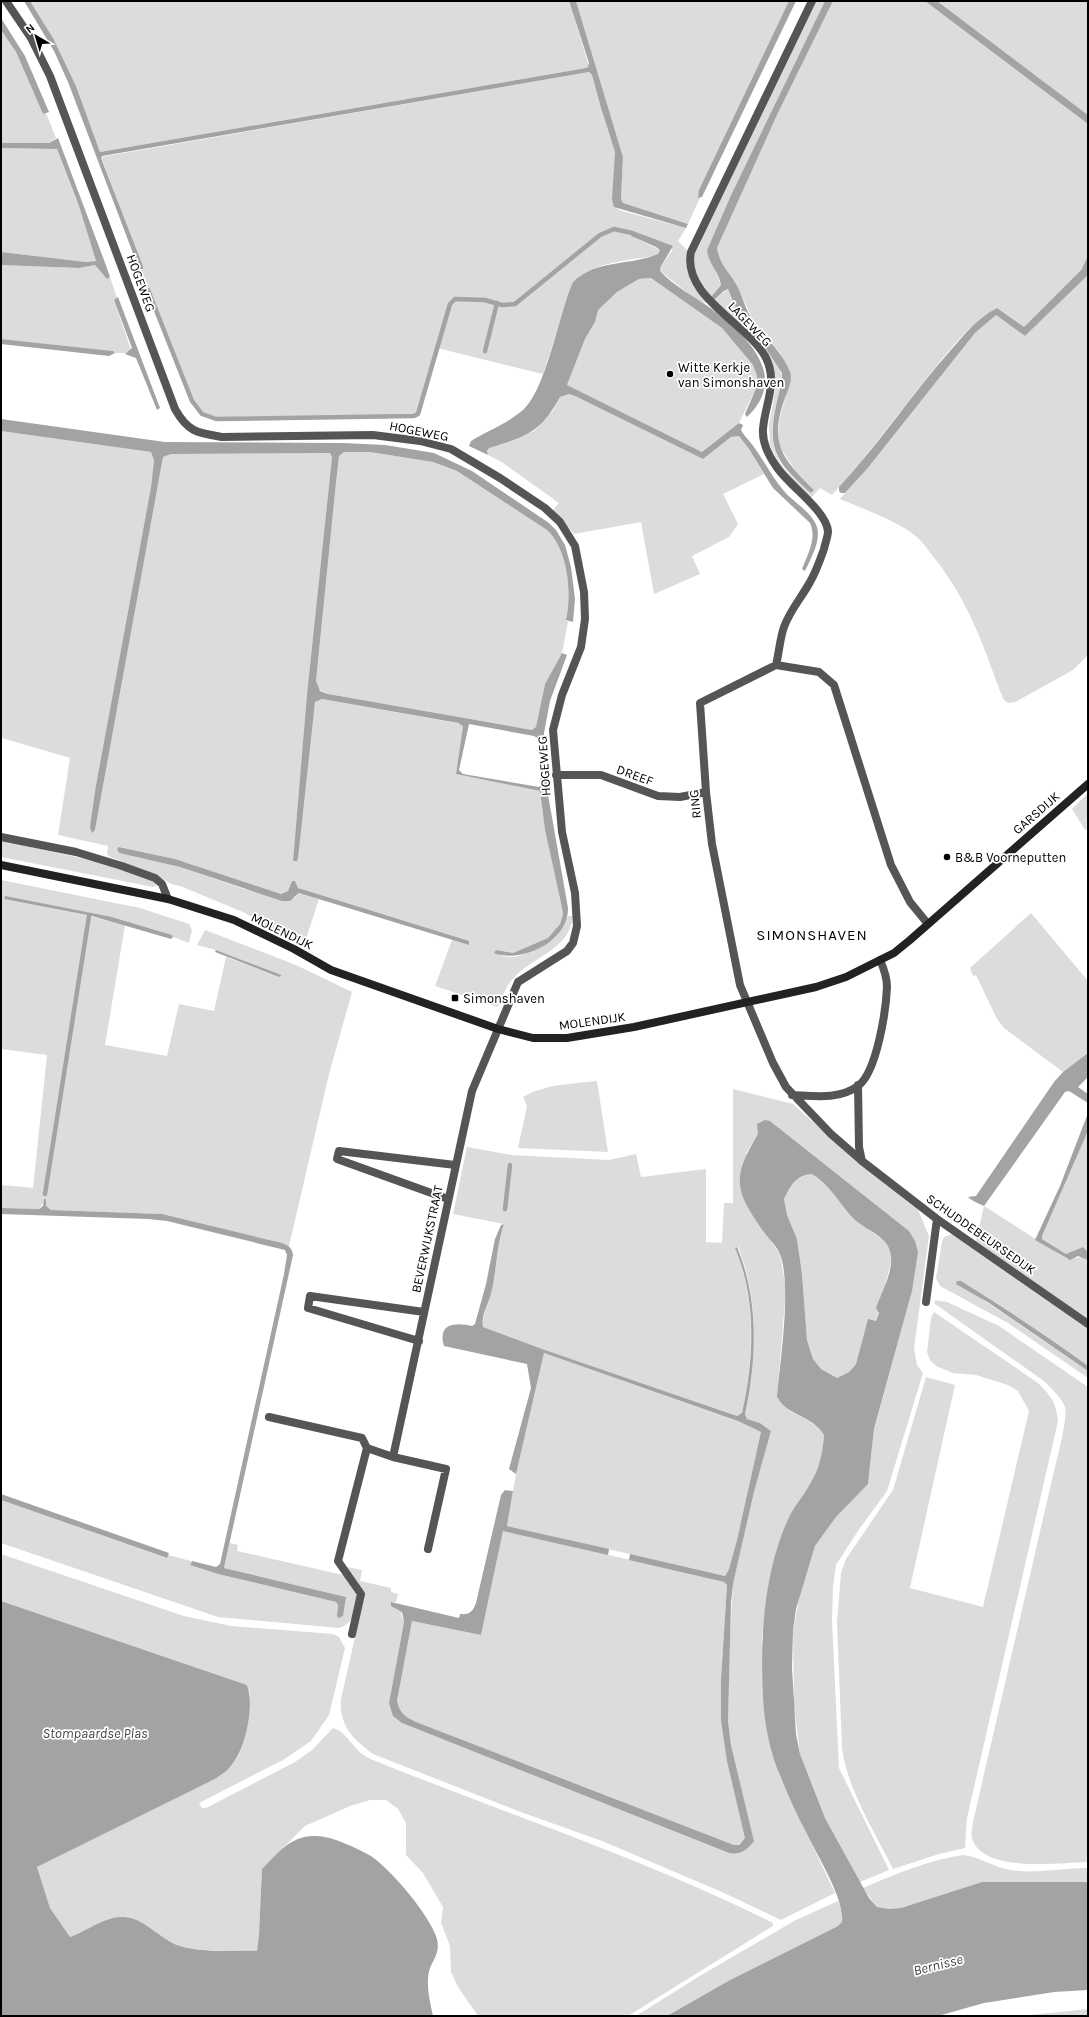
<svg xmlns="http://www.w3.org/2000/svg" width="1089" height="2017" viewBox="0 0 1089 2017" font-family="Karla,sans-serif">
<rect width="100%" height="100%" fill="#fff"/>
<path fill="#dcdcdc" d="M 30,1 L 569,1 L 589,66 L 586,68 L 100,152 L 76,86 L 53,38 Z
M 576,1 L 789,1 L 688,224 L 623,203 L 621,199 L 623,157 Z
M 815,1 L 825,1 L 732,193 L 707,250 L 721,285 L 711,297 C 699,284 692,272 695,253 Z
M 833,1 L 925,1 L 1088,124 L 1088,255 L 1082,269 L 1024,327 L 997,308 C 970,322 949,351 930,374 C 897,415 867,456 832,495 L 820,488 L 810,499 L 780,465 L 770,445 L 769,424 L 776,386 L 771,362 L 714,300 L 728,289 C 733,299 736,311 742,320 C 754,339 782,356 782,381 C 774,414 761,450 793,477 C 799,482 807,486 814,490 L 795,470 L 779,446 L 777,437 L 780,416 L 790,383 L 780,353 L 753,320 L 736,284 L 719,260 L 717,248 L 777,115 Z
M 937,1 L 1088,1 L 1088,115 Z
M 1,30 L 16,52 L 43,114 L 46,113 L 56,138 L 49,143 L 1,143 Z
M 589,72 L 592,75 L 601,108 L 615,152 L 614,207 L 622,211 L 686,228 L 678,241 L 687,250 C 684,273 692,285 707,301 L 705,303 L 698,301 L 660,271 L 660,268 L 673,249 L 631,236 L 660,250 L 658,254 L 653,256 C 626,261 593,262 573,282 L 543,374 L 437,348 L 418,414 L 414,416 L 216,419 C 203,417 198,411 192,401 L 141,270 L 143,266 L 101,157 Z
M 1,148 L 57,149 L 78,203 L 96,261 L 86,262 L 1,252 Z
M 1,265 L 79,268 L 95,265 L 107,279 L 110,277 L 117,298 L 114,300 L 131,350 L 126,353 L 115,353 L 113,351 L 1,339 Z
M 1088,275 L 1088,655 L 1073,670 L 1015,702 L 1008,703 L 1004,700 L 1000,691 C 982,642 969,603 936,560 C 930,553 924,543 917,537 C 898,521 863,509 840,499 L 867,469 L 975,333 L 996,315 L 1025,336 Z
M 651,278 L 722,328 L 753,365 L 757,376 L 757,386 L 739,423 L 702,452 L 567,385 L 585,339 L 595,322 L 597,310 L 617,292 L 639,279 Z
M 569,394 L 575,396 L 703,459 L 731,437 L 739,436 L 749,449 L 764,474 L 723,494 L 738,524 L 729,537 L 692,556 L 700,574 L 654,594 L 641,522 L 574,534 L 552,511 L 559,503 L 503,463 L 488,455 L 487,451 L 489,448 L 534,431 L 553,410 L 560,397 Z
M 1,431 L 151,452 L 154,459 L 151,487 L 96,785 L 95,830 L 163,457 L 171,454 L 330,453 L 332,457 L 307,694 L 293,861 L 315,702 L 322,699 L 461,724 L 463,726 L 456,774 L 540,791 L 545,830 L 561,903 L 563,914 L 560,924 L 548,938 L 513,953 L 496,950 C 498,952 501,955 503,956 C 517,961 546,947 555,937 C 561,931 564,923 568,916 L 573,916 C 571,945 540,955 521,971 C 509,980 503,993 498,1007 L 435,986 L 452,940 L 468,945 L 298,888 L 295,881 L 292,881 L 288,891 L 281,894 L 175,859 L 120,847 L 117,849 L 119,853 L 180,867 L 244,889 L 295,898 L 299,893 L 319,899 L 305,942 L 288,937 L 243,912 L 180,886 L 171,884 L 155,874 L 110,857 L 107,854 L 108,846 L 58,835 L 70,758 L 2,738 L 1,741 Z
M 344,452 L 370,452 L 433,462 L 457,471 L 547,530 C 568,550 572,592 566,620 L 568,622 L 562,653 L 545,684 L 536,728 L 532,730 L 328,694 L 318,689 L 316,681 L 336,483 L 339,456 Z
M 1088,793 L 1088,828 L 1085,830 L 1072,809 Z
M 1,840 L 107,864 L 155,882 L 156,886 L 153,887 L 1,857 Z
M 1,880 L 140,908 L 189,924 L 192,930 L 189,943 L 173,937 L 172,935 L 112,917 L 4,897 L 4,899 L 85,915 L 125,925 L 105,1045 L 167,1056 L 179,1004 L 214,1011 L 226,957 L 279,977 L 281,976 L 216,950 L 197,945 L 205,930 L 296,965 L 352,992 L 329,1074 L 289,1246 L 162,1214 L 51,1210 L 46,1206 L 46,1199 L 39,1209 L 1,1208 L 1,1185 L 33,1188 L 47,1055 L 1,1049 Z
M 1031,913 L 1088,981 L 1088,1053 L 1063,1072 L 1004,1028 L 997,1019 L 976,975 L 973,976 L 970,968 Z
M 597,1081 L 608,1152 L 518,1148 L 527,1106 L 523,1097 C 545,1084 572,1084 597,1081 Z
M 733,1089 L 793,1104 L 859,1163 L 918,1210 L 929,1236 L 914,1349 L 917,1365 L 923,1373 L 887,1491 L 858,1531 L 836,1565 L 833,1586 L 832,1620 L 839,1768 L 889,1870 L 860,1882 L 825,1818 L 800,1754 L 794,1705 L 793,1630 L 800,1594 L 815,1546 L 836,1517 L 868,1484 L 874,1430 L 912,1291 L 915,1241 L 909,1231 L 770,1121 L 758,1134 L 746,1153 L 772,1243 L 780,1254 L 786,1289 L 777,1397 C 788,1418 810,1414 824,1435 L 823,1454 L 811,1483 L 791,1514 L 777,1550 L 768,1588 L 762,1637 L 768,1736 L 780,1777 L 835,1893 L 781,1920 L 722,1892 L 602,1841 L 518,1811 L 373,1754 C 353,1739 339,1726 341,1699 L 365,1593 L 347,1567 L 362,1570 L 360,1581 L 391,1588 L 391,1592 L 398,1594 L 396,1602 L 392,1602 L 402,1612 L 401,1615 L 404,1622 L 389,1703 L 402,1723 L 729,1853 L 754,1841 L 731,1745 L 728,1721 L 730,1637 L 733,1584 L 754,1492 L 771,1431 L 760,1423 L 747,1419 L 745,1414 C 757,1362 759,1297 738,1247 L 735,1248 C 757,1299 753,1361 742,1414 L 737,1416 L 545,1350 L 483,1327 C 482,1315 488,1305 491,1294 C 497,1271 496,1247 504,1224 L 453,1214 L 467,1147 L 511,1155 L 609,1160 L 636,1154 L 641,1177 L 706,1169 L 706,1242 L 722,1243 L 724,1203 L 733,1203 Z
M 1088,1131 L 1088,1252 L 1083,1247 L 1066,1254 L 1042,1239 L 1042,1236 Z
M 812,1174 L 823,1181 L 837,1195 L 852,1217 L 883,1240 L 890,1247 L 892,1258 L 876,1321 L 868,1320 L 856,1364 L 849,1372 L 837,1378 L 821,1369 L 813,1359 L 807,1340 L 802,1274 L 797,1239 L 787,1215 L 784,1198 C 792,1185 796,1175 812,1174 Z
M 984,1206 L 1067,1259 L 1083,1257 L 1088,1260 L 1088,1320 L 976,1241 Z
M 952,1234 L 1088,1327 L 1088,1366 L 961,1281 L 976,1295 L 1088,1371 L 1088,1378 L 1008,1323 L 940,1286 L 936,1278 L 942,1242 L 944,1237 Z
M 935,1300 L 947,1302 L 999,1326 L 1088,1387 L 1088,1862 C 1060,1863 989,1872 974,1843 C 970,1837 972,1829 973,1822 L 1054,1471 C 1057,1459 1068,1418 1065,1407 C 1061,1397 1051,1388 1044,1381 L 935,1304 Z
M 934,1312 L 1038,1383 C 1051,1396 1056,1402 1058,1421 L 967,1818 L 965,1848 L 939,1854 L 893,1869 C 874,1830 848,1791 842,1748 L 837,1623 L 841,1573 L 846,1559 L 893,1490 L 926,1377 L 955,1385 L 910,1588 L 983,1607 L 1029,1411 L 1018,1391 L 1008,1385 L 976,1375 L 953,1373 L 936,1366 L 930,1360 L 927,1352 L 931,1318 Z
M 544,1353 L 738,1421 L 761,1432 L 737,1540 L 729,1569 L 725,1576 L 507,1526 L 516,1474 Z
M 1,1500 L 166,1558 L 168,1555 L 191,1561 L 190,1565 L 218,1574 L 336,1602 L 338,1605 L 337,1616 L 346,1597 L 224,1568 L 230,1543 L 238,1545 L 237,1551 L 343,1575 L 357,1596 C 354,1611 355,1623 339,1628 L 218,1617 L 1,1543 Z
M 503,1530 L 724,1582 L 727,1585 L 721,1679 L 721,1720 L 745,1831 L 745,1838 L 738,1845 L 734,1845 L 416,1722 C 404,1716 400,1713 397,1701 L 412,1621 L 481,1635 Z
M 1,1554 L 184,1616 L 231,1626 L 333,1634 L 339,1637 L 345,1648 L 329,1715 L 311,1741 L 283,1760 L 199,1803 L 202,1808 L 206,1808 L 295,1762 L 312,1750 L 333,1728 C 345,1731 353,1747 362,1754 C 372,1761 387,1765 398,1770 C 524,1820 652,1862 773,1923 L 773,1926 L 628,2016 L 478,2016 L 458,1987 L 451,1972 L 450,1946 L 441,1923 L 443,1907 L 423,1873 L 406,1855 L 406,1823 L 398,1809 L 386,1800 L 370,1800 L 350,1806 L 305,1826 L 262,1869 L 259,1934 L 257,1951 L 201,1950 L 180,1946 L 163,1939 L 153,1931 L 111,1918 L 70,1937 L 50,1908 L 37,1867 L 215,1779 L 230,1767 L 239,1755 L 250,1693 L 247,1685 L 1,1601 Z
M 963,1855 C 980,1857 994,1867 1010,1870 C 1035,1874 1063,1868 1088,1868 L 1088,1882 L 982,1882 L 901,1908 L 889,1909 L 877,1907 L 863,1888 C 895,1874 929,1860 963,1855 Z
M 838,1901 L 843,1914 L 842,1922 L 838,1926 L 730,1980 L 667,2016 L 636,2016 L 698,1977 L 794,1921 Z
M 1088,2009 L 1088,2016 L 1021,2016 Z"/>
<path fill="#a3a3a3" fill-rule="evenodd" d="M 24,1 L 30,1 L 53,38 L 76,86 L 100,152 L 586,68 L 588,67 L 589,63 L 569,1 L 576,1 L 623,157 L 621,199 L 623,203 L 688,224 L 686,228 L 614,207 L 612,199 L 615,152 L 601,108 L 592,75 L 589,72 L 102,156 L 101,158 L 143,266 L 143,269 L 139,269 L 68,82 L 54,51 Z
M 789,1 L 796,1 L 702,197 L 698,198 L 699,190 Z
M 825,1 L 833,1 L 777,115 L 717,248 C 720,266 728,270 736,284 C 743,296 745,310 753,320 C 765,338 782,351 790,372 C 793,380 788,390 785,398 C 768,444 783,459 814,490 L 811,493 C 779,464 766,452 776,406 C 778,395 782,385 782,373 L 767,350 L 741,320 L 728,289 L 724,291 L 714,300 L 711,297 L 721,285 C 719,272 708,263 707,250 L 732,193 Z
M 925,1 L 937,1 L 1088,115 L 1088,124 Z
M 1,18 L 25,56 L 49,112 L 43,114 L 16,52 L 1,30 Z
M 58,138 L 107,268 L 110,277 L 107,279 L 95,265 L 79,268 L 1,265 L 1,252 L 86,262 L 96,261 L 78,203 L 57,149 L 1,148 L 1,143 L 49,143 Z
M 633,231 L 673,246 L 660,268 L 660,271 C 674,286 693,296 709,307 C 745,334 791,375 747,417 L 745,414 L 757,386 L 757,376 L 753,365 L 722,328 L 651,278 L 639,279 L 617,292 L 598,310 L 595,322 L 585,339 L 567,385 L 702,452 L 739,423 L 743,425 L 741,430 C 744,436 750,441 754,447 C 764,461 772,477 784,491 C 793,502 812,512 817,527 C 821,541 811,558 805,571 L 802,569 C 808,554 817,538 810,523 L 773,488 L 749,449 L 739,436 L 731,437 L 703,459 L 575,396 L 569,394 L 560,397 C 540,433 527,436 489,448 L 487,451 L 488,455 L 469,446 L 471,441 C 487,431 508,423 523,410 C 546,390 559,314 573,282 C 596,259 630,266 658,254 L 660,250 L 656,247 L 631,236 Z
M 1088,255 L 1088,275 L 1025,336 L 996,315 L 975,333 L 867,469 L 845,493 L 841,493 L 839,491 L 839,487 C 879,444 911,395 950,351 C 964,335 977,318 997,308 L 1024,327 L 1082,269 Z
M 118,297 L 160,408 L 157,410 L 136,358 L 125,354 L 132,348 L 114,300 Z
M 1,339 L 113,351 L 115,353 L 109,356 L 1,344 Z
M 1,419 L 165,442 L 343,443 L 385,445 L 434,453 L 472,471 L 549,523 L 556,530 L 565,545 L 571,567 L 575,599 L 573,622 L 566,620 C 572,592 568,550 547,530 L 457,471 L 433,462 L 370,452 L 344,452 L 339,456 L 336,483 L 316,681 L 320,691 L 328,694 L 532,730 L 536,727 L 545,684 L 562,653 L 567,655 L 550,701 L 544,733 L 546,759 L 540,758 L 539,739 L 534,736 L 469,724 L 459,770 L 463,774 L 539,787 L 541,785 L 540,773 L 547,774 L 547,789 L 568,908 C 569,941 522,964 494,953 L 496,950 L 513,953 L 548,938 L 560,924 L 563,914 L 561,903 L 545,830 L 540,791 L 456,774 L 463,726 L 458,723 L 322,699 L 315,702 L 298,858 L 297,861 L 293,861 L 307,694 L 332,457 L 330,453 L 171,454 L 163,457 L 95,830 L 92,833 L 90,827 L 96,785 L 151,487 L 154,460 L 151,452 L 1,431 Z
M 119,847 L 175,859 L 281,894 L 288,891 L 292,881 L 295,881 L 298,888 L 469,941 L 469,945 L 299,893 L 290,901 L 282,901 L 180,867 L 119,853 L 117,849 Z
M 5,896 L 112,917 L 172,935 L 173,937 L 171,939 L 92,916 L 4,899 Z
M 216,950 L 281,975 L 281,976 L 279,977 L 215,952 Z
M 1088,1053 L 1088,1077 L 1078,1087 L 1088,1094 L 1088,1103 L 1069,1091 L 1065,1092 L 984,1206 C 978,1203 972,1201 968,1197 L 976,1196 L 1054,1082 L 1063,1072 Z
M 1088,1113 L 1088,1131 L 1042,1236 L 1042,1239 L 1066,1254 L 1083,1247 L 1088,1252 L 1088,1260 L 1078,1256 L 1070,1260 L 1035,1240 L 1060,1186 Z
M 765,1120 L 770,1121 L 909,1231 L 915,1241 L 918,1252 L 912,1291 L 874,1429 L 868,1484 L 836,1517 L 815,1546 L 796,1609 L 793,1630 L 792,1668 L 796,1734 L 800,1754 L 825,1818 L 869,1898 L 877,1907 L 889,1909 L 901,1908 L 982,1882 L 1088,1882 L 1088,1990 L 1054,1992 L 984,2003 L 938,2016 L 667,2016 L 730,1980 L 838,1926 L 842,1922 C 845,1900 818,1857 808,1836 C 798,1817 789,1798 781,1778 C 770,1753 764,1723 763,1696 C 760,1635 764,1570 790,1515 C 796,1504 804,1495 810,1484 C 819,1469 823,1453 824,1435 C 811,1414 788,1417 777,1397 C 780,1361 792,1286 780,1254 C 777,1247 769,1239 764,1232 C 735,1191 731,1178 758,1134 L 757,1124 ZM 812,1174 C 830,1185 838,1201 851,1216 C 860,1226 874,1231 883,1240 C 902,1257 883,1288 876,1308 L 879,1313 L 876,1321 L 868,1319 L 856,1364 L 849,1372 L 837,1378 L 821,1369 L 813,1359 L 807,1340 L 802,1274 L 797,1239 L 787,1215 L 784,1199 C 791,1185 796,1175 812,1174 Z
M 44,1199 L 46,1199 L 46,1206 L 51,1210 L 162,1214 L 273,1241 C 282,1243 292,1244 293,1255 L 224,1568 L 346,1597 L 343,1616 L 339,1618 L 337,1616 L 338,1605 L 336,1602 L 218,1574 L 190,1565 L 192,1561 L 216,1567 L 220,1564 L 284,1274 L 287,1255 L 285,1250 L 167,1221 L 148,1219 L 1,1214 L 1,1208 L 39,1209 L 43,1206 Z
M 504,1224 C 496,1247 497,1270 491,1294 C 488,1305 481,1315 483,1327 L 545,1350 L 737,1416 L 742,1413 C 754,1360 757,1299 735,1248 L 737,1247 C 759,1299 757,1360 745,1414 L 747,1419 L 760,1423 L 771,1431 L 754,1492 L 733,1584 L 731,1603 L 728,1721 L 731,1745 L 754,1841 C 747,1850 741,1855 729,1853 L 402,1723 L 393,1716 L 389,1703 L 404,1622 L 402,1612 L 391,1606 L 391,1602 L 459,1618 L 460,1614 C 470,1615 473,1611 476,1603 L 501,1495 L 505,1490 L 513,1491 L 507,1526 L 609,1549 L 608,1555 L 503,1531 L 481,1635 L 412,1621 L 397,1701 C 400,1713 404,1716 416,1722 L 734,1845 L 739,1845 L 745,1838 L 727,1761 L 721,1720 L 721,1679 L 727,1585 L 724,1582 L 629,1560 L 630,1554 L 725,1576 L 729,1569 L 737,1540 L 761,1432 L 738,1421 L 544,1353 L 516,1474 L 509,1469 L 531,1388 L 527,1364 L 444,1346 C 437,1323 456,1322 472,1326 L 475,1324 L 486,1284 L 495,1239 L 501,1225 Z
M 957,1281 L 961,1281 C 1004,1308 1047,1336 1088,1366 L 1088,1371 L 989,1303 L 956,1284 Z
M 1,1494 L 169,1553 L 167,1558 L 1,1500 Z
M 1,1601 L 247,1685 C 255,1705 245,1752 230,1767 C 226,1772 220,1775 215,1779 L 37,1867 L 50,1908 L 70,1937 C 87,1931 105,1916 124,1917 C 145,1918 160,1940 180,1946 C 204,1953 232,1950 257,1951 L 259,1934 L 262,1869 C 277,1854 290,1836 314,1836 C 330,1835 357,1848 371,1856 C 391,1870 430,1915 437,1939 C 440,1952 434,1958 430,1968 C 425,1982 430,2002 433,2016 L 1,2016 Z"/>
<g fill="none" stroke-linecap="round" stroke-linejoin="round">
<path stroke="#a3a3a3" stroke-width="4.5" d="M 148,290 L 192,401 L 202,414 L 216,419 L 414,416 L 418,414 L 450,304 L 455,299 L 485,300 L 502,305 L 515,304 L 600,235 L 614,229 L 632,233
M 485,351 L 497,303
M 45,1194 L 89,916
M 505,1209 L 510,1165"/>
<path stroke="#555" stroke-width="8" d="M 6,1 L 31,38 L 50,76 L 175,409 C 188,432 197,433 222,437 L 373,435 L 420,441 L 451,449 L 500,478 L 545,508 L 560,522 L 575,546 L 584,592 L 585,619 L 581,647 L 562,695 L 553,730 L 562,832 L 575,893 L 577,926 L 573,943 L 567,951 L 518,982 L 472,1091 L 393,1457 L 367,1448 L 338,1561 L 361,1594 L 352,1634
M 776,665 C 779,653 780,638 784,627 C 790,610 802,597 810,582 C 816,572 820,560 824,549 C 825,543 828,537 828,531 C 826,510 788,485 776,466 C 769,456 762,442 763,429 C 765,403 779,382 765,356 C 745,322 682,296 691,252 L 812,1
M 556,775 L 601,775 L 658,796 L 680,797 L 706,792
M 1,837 L 76,852 L 122,866 L 155,878 L 162,884 L 168,899
M 928,924 L 910,902 L 891,865 L 834,685 L 819,672 L 776,665 L 700,703 L 706,792 L 712,844 L 740,985 L 773,1063 L 786,1087 L 831,1134 L 862,1161 L 937,1219 L 1088,1324
M 858,1085 L 859,1147 L 862,1161
M 792,1095 C 814,1096 839,1100 858,1086 C 877,1072 886,1010 887,987 C 887,977 884,969 880,960
M 448,1199 L 337,1159 L 339,1151 L 455,1165
M 926,1302 L 937,1219
M 419,1341 L 308,1308 L 310,1296 L 424,1312
M 269,1417 L 362,1438 L 367,1448
M 393,1457 L 446,1469 L 428,1549"/>
<path stroke="#222" stroke-width="8" d="M 1,865 L 168,899 L 234,920 L 294,949 L 331,970 L 498,1029 L 533,1038 L 567,1038 L 634,1027 L 816,987 L 846,977 L 894,953 L 910,940 L 1088,784"/>
</g>
<g fill="#000" stroke="#fff" stroke-width="1.5">
<circle cx="670" cy="374" r="4"/>
<circle cx="947" cy="857" r="4"/>
<rect x="451" y="994" width="8" height="8" rx="2"/>
</g>
<g text-anchor="middle" dominant-baseline="central" stroke-width="3.5" stroke-linejoin="round" paint-order="stroke">
<g font-size="13" fill="#000" stroke="#fff">
<text transform="translate(141 283) rotate(70)">HOGEWEG</text>
<text transform="translate(750 324) rotate(46)">LAGEWEG</text>
<text transform="translate(419 431) rotate(11)">HOGEWEG</text>
<text transform="translate(544 766) rotate(-94)">HOGEWEG</text>
<text transform="translate(635 775) rotate(20)">DREEF</text>
<text transform="translate(695 804) rotate(-96)">RING</text>
<text transform="translate(1036 813) rotate(-41)">GARSDIJK</text>
<text transform="translate(282 931) rotate(26)">MOLENDIJK</text>
<text transform="translate(592 1021) rotate(-8)">MOLENDIJK</text>
<text transform="translate(981 1234) rotate(35)">SCHUDDEBEURSEDIJK</text>
<text transform="translate(427 1239) rotate(-78)">BEVERWIJKSTRAAT</text>
</g>
<g font-size="13" fill="#000" stroke="#fff" text-anchor="start">
<text x="678" y="367">Witte Kerkje<tspan x="678" dy="15">van Simonshaven</tspan></text>
<text x="955" y="857">B&amp;B Voorneputten</text>
<text x="463" y="998">Simonshaven</text>
</g>
<g font-size="14" font-style="italic" fill="#444" stroke="#fff">
<text x="95" y="1733">Stompaardse Plas</text>
<text transform="translate(938 1965) rotate(-14)">Bernisse</text>
</g>
<g font-size="15" letter-spacing="1" fill="#000" stroke="#fff">
<text x="812" y="935">SIMONSHAVEN</text>
</g>
</g>
<rect width="1089" height="2017" fill="none" stroke="#000000" stroke-width="4"/>
<g transform="translate(36 36) rotate(322)" stroke="#ffffff" stroke-width="3" paint-order="stroke">
<path d="M0-3L7 15L0 10L-7 15Z" fill="#000000"/>
<text y="-6" font-size="11" font-weight="bold" text-anchor="middle" fill="#000000">N</text>
</g>
</svg>
